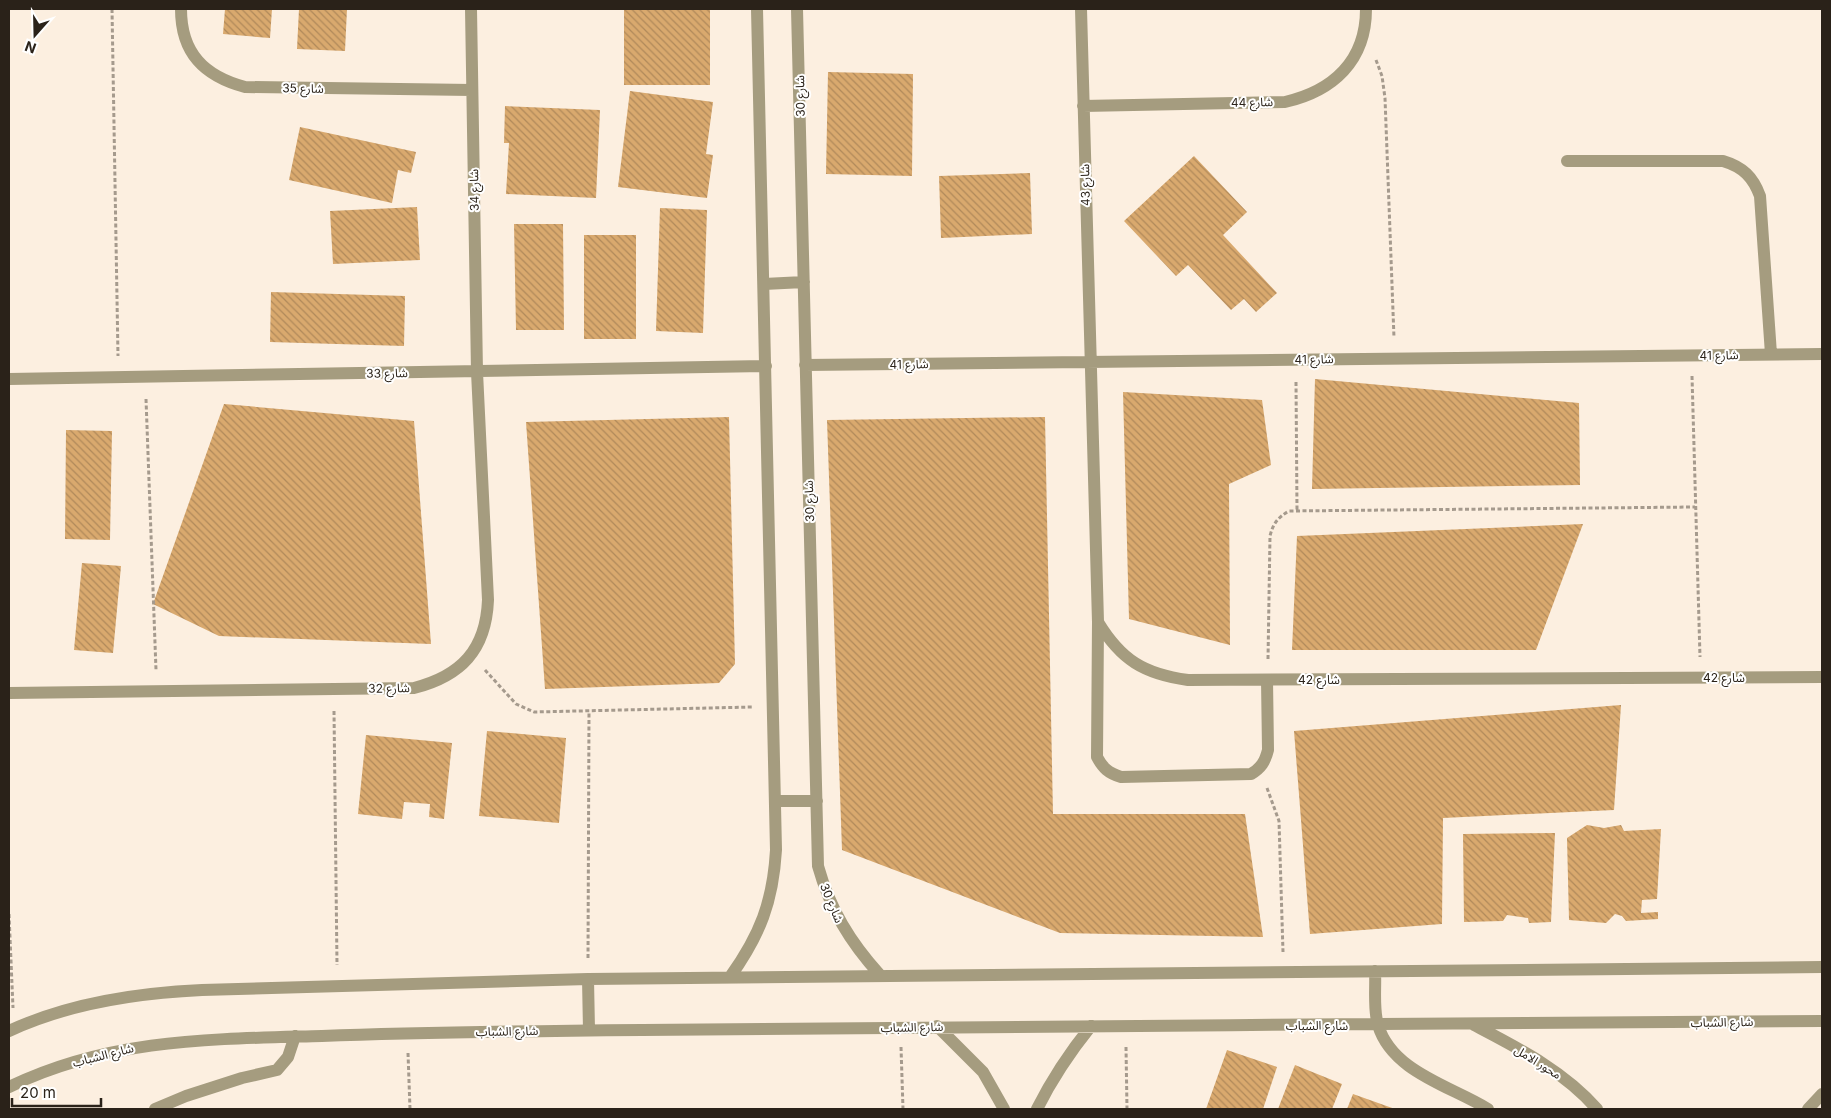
<svg xmlns="http://www.w3.org/2000/svg" width="1831" height="1118" viewBox="0 0 1831 1118" font-family="Inter,'Noto Sans Arabic',sans-serif">
<defs>
<pattern id="building-back-hatch" width="6" height="6" patternUnits="userSpaceOnUse" patternTransform="scale(1.25)"><rect width="6" height="6" fill="#d9a96e"/><path d="M-1 5l2 2M0 0l6 6M5-1l2 2" fill="none" stroke="#b0895a"/></pattern>
</defs>
<rect width="100%" height="100%" fill="#fcefe0"/>
<path fill="url(#building-back-hatch)" d="M 225,9 L 272,9 L 270,38 L 223,34 Z
M 299,9 L 347,9 L 345,51 L 297,49 Z
M 624,9 L 710,9 L 710,85 L 624,85 Z
M 828,72 L 913,74 L 912,176 L 826,174 Z
M 630,91 L 713,102 L 706,154 L 713,155 L 707,198 L 618,187 Z
M 505,106 L 600,110 L 596,198 L 506,194 L 509,143 L 504,143 Z
M 300,127 L 416,152 L 411,173 L 398,170 L 392,203 L 289,180 Z
M 1194,156 L 1247,212 L 1223,235 L 1277,293 L 1256,312 L 1244,299 L 1231,310 L 1188,265 L 1176,276 L 1124,221 Z
M 1030,173 L 1032,234 L 941,238 L 939,176 Z
M 417,207 L 420,260 L 333,264 L 330,211 Z
M 660,208 L 707,210 L 703,333 L 656,331 Z
M 514,224 L 563,224 L 564,330 L 516,330 Z
M 584,235 L 636,235 L 636,339 L 584,339 Z
M 271,292 L 405,296 L 404,346 L 270,342 Z
M 1315,379 L 1579,403 L 1580,485 L 1312,489 Z
M 1123,392 L 1262,400 L 1271,465 L 1229,484 L 1230,645 L 1129,619 Z
M 224,404 L 414,421 L 431,644 L 219,636 L 153,604 Z
M 729,417 L 735,664 L 719,683 L 545,689 L 526,422 Z
M 1045,417 L 1053,814 L 1245,814 L 1263,937 L 1060,933 L 842,850 L 827,420 Z
M 66,430 L 112,431 L 110,540 L 65,539 Z
M 1583,524 L 1536,650 L 1292,650 L 1297,536 Z
M 82,563 L 121,566 L 113,653 L 74,650 Z
M 1621,705 L 1614,810 L 1443,818 L 1442,924 L 1310,934 L 1294,731 Z
M 487,731 L 566,738 L 559,823 L 479,816 Z
M 366,735 L 452,743 L 444,819 L 429,817 L 430,804 L 404,802 L 402,819 L 358,814 Z
M 1587,825 L 1604,828 L 1621,825 L 1624,831 L 1661,829 L 1657,899 L 1642,900 L 1641,913 L 1658,912 L 1658,919 L 1626,921 L 1622,916 L 1615,914 L 1606,923 L 1569,920 L 1567,838 Z
M 1555,833 L 1551,922 L 1529,923 L 1528,918 L 1507,915 L 1503,921 L 1464,922 L 1463,834 Z
M 1227,1050 L 1277,1067 L 1263,1109 L 1206,1109 Z
M 1295,1065 L 1342,1084 L 1332,1109 L 1278,1109 Z
M 1353,1094 L 1395,1109 L 1347,1109 Z"/>
<g fill="none" stroke-linecap="round" stroke-linejoin="round">
<path stroke="#a59a8d" stroke-width="3" stroke-dasharray="4 2.5" stroke-linecap="butt" d="M 112,9 L 118,356
M 1376,60 L 1382,76 L 1385,98 L 1394,338
M 1692,376 L 1700,657
M 1296,382 L 1297,511
M 146,399 L 156,670
M 1268,659 L 1270,536 C 1273,524 1277,518 1289,511 L 1695,507
M 485,670 L 516,704 L 534,712 L 752,707
M 334,711 L 337,965
M 1267,788 L 1279,821 L 1283,952
M 9,914 L 13,1008
M 588,958 L 589,711
M 901,1047 L 903,1109
M 1126,1047 L 1127,1109
M 408,1053 L 410,1109"/>
<path stroke="#a59c7f" stroke-width="12" d="M 181,9 C 181,53 204,76 245,87 L 472,90
M 797,9 L 818,866 C 830,909 850,942 880,975
M 1081,9 L 1098,622 C 1121,660 1144,674 1188,680 L 1822,677
M 1083,106 L 1285,102 C 1333,91 1366,61 1366,9
M 1567,161 L 1723,161 C 1743,167 1753,177 1760,196 L 1771,354
M 764,284 L 804,282
M 805,365 L 1822,354
M 9,379 L 766,366
M 1098,622 L 1097,757 C 1103,768 1108,773 1121,777 L 1251,774 C 1261,768 1265,762 1268,750 L 1267,680
M 9,693 L 414,688 C 461,676 486,650 488,600 L 477,372 L 471,9
M 775,801 L 817,801
M 1375,971 C 1376,988 1373,1009 1378,1025 C 1392,1072 1451,1086 1488,1109
M 730,977 C 760,935 773,902 776,850 L 757,9
M 588,979 L 589,1030
M 1474,1025 C 1518,1048 1564,1071 1597,1109
M 937,1026 L 983,1072 L 1004,1109
M 9,1031 C 69,1003 136,993 202,990 L 588,979 L 1822,967
M 9,1087 C 110,1038 212,1039 322,1036 C 428,1032 535,1031 642,1030 C 1035,1025 1429,1025 1822,1021
M 155,1109 L 186,1096 L 242,1078 L 277,1070 L 288,1057 L 295,1036
M 1037,1109 C 1052,1079 1070,1052 1091,1026
M 1808,1109 L 1822,1094"/>
</g>
<g text-anchor="middle" dominant-baseline="central" stroke-width="4" stroke-linejoin="round" paint-order="stroke">
<g font-size="12" fill="#2a2219" stroke="#fff">
<text transform="translate(303 88) rotate(1)">شارع 35</text>
<text transform="translate(800 96) rotate(-91)">شارع 30</text>
<text transform="translate(1252 102) rotate(-1)">شارع 44</text>
<text transform="translate(1085 185) rotate(-91)">شارع 43</text>
<text transform="translate(474 190) rotate(-91)">شارع 34</text>
<text transform="translate(1719 355) rotate(-1)">شارع 41</text>
<text transform="translate(1314 359) rotate(-1)">شارع 41</text>
<text transform="translate(909 364) rotate(-1)">شارع 41</text>
<text transform="translate(387 373) rotate(-1)">شارع 33</text>
<text transform="translate(809 501) rotate(-92)">شارع 30</text>
<text x="1724" y="677">شارع 42</text>
<text x="1319" y="679">شارع 42</text>
<text transform="translate(389 688) rotate(-1)">شارع 32</text>
<text transform="translate(832 903) rotate(67)">شارع 30</text>
<text transform="translate(1722 1022) rotate(-1)">شارع الشباب</text>
<text x="1317" y="1025">شارع الشباب</text>
<text transform="translate(912 1027) rotate(-1)">شارع الشباب</text>
<text transform="translate(507 1031) rotate(-1)">شارع الشباب</text>
<text transform="translate(103 1055) rotate(-14)">شارع الشباب</text>
<text transform="translate(1538 1062) rotate(32)">محور الامل</text>
</g>
</g>
<rect width="1831" height="1118" fill="none" stroke="#2a2219" stroke-width="20"/>
<g transform="translate(35 35) rotate(200)" stroke="#ffffff" stroke-width="4" paint-order="stroke">
<path d="M0-4L9 19L0 12L-9 19Z" fill="#2a2219"/>
<text y="-8" font-size="14" font-weight="bold" text-anchor="middle" fill="#2a2219">N</text>
</g>
<path d="M12 1098v8h89v-8" fill="none" stroke="#2a2219" stroke-width="2.5"/>
<text x="20" y="1098" font-size="15" fill="#2a2219" stroke="#ffffff" stroke-width="4" paint-order="stroke">20 m</text>
</svg>
